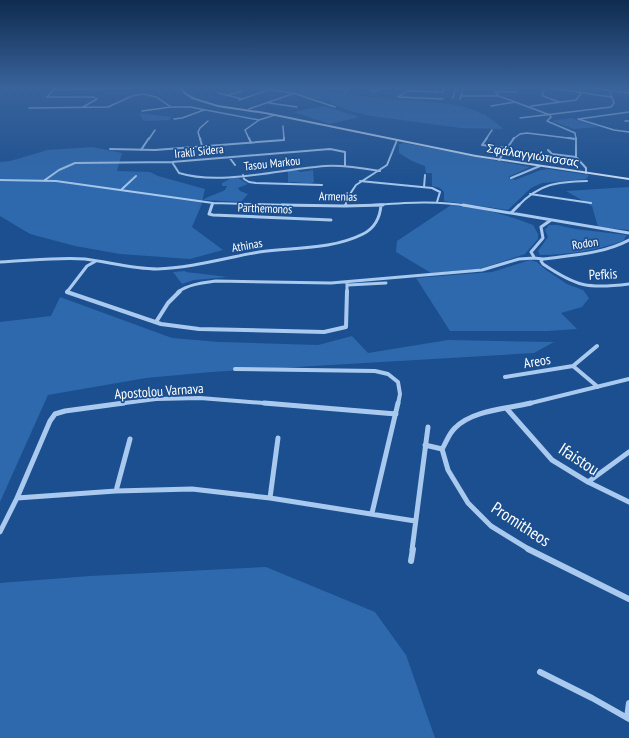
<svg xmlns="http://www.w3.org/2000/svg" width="629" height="738" viewBox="0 0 629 738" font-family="'PT Sans Narrow',sans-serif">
<rect width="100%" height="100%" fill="#1b4f8f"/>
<path fill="#2e69ad" d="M 278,87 L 303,87 L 312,90 C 338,92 363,97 388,99 C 426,102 475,99 503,129 L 461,128 L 371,116 L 347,110 L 325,101 L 275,88 Z
M 323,106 L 360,117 L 330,124 L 293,112 Z
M 139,113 L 171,117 L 169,120 L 144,121 Z
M 571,118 L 598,127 L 574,129 L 552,121 Z
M 404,143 L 530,167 L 508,177 L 515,180 L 541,170 L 548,169 L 589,175 L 586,179 L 542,183 L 531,188 L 508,210 L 444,201 L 444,192 L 440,188 L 432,186 L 432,173 L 426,173 L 425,166 L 412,161 L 399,153 L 399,144 Z
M 92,147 L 122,153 L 117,171 L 150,172 L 158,176 L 205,189 L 201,206 L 192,227 L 223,250 L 190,259 L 120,254 L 75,246 L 30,234 L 0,216 L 0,162 L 10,161 L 48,150 Z
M 296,170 L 301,172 L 313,170 L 314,182 C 305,186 297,180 288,183 L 288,171 Z
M 232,178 L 238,178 L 248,184 L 238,188 L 240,191 L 248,194 L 241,202 L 203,200 C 210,195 218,194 225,190 L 227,186 L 222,186 L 222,183 Z
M 629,187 L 629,230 L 598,227 L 592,206 L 566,191 Z
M 451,205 C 480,208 506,214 533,225 L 538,234 L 538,239 L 525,254 L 495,264 L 478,269 L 431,273 L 396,252 L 397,241 Z
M 549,225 L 557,225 L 575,229 L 627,235 L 623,241 C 597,250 568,255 540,255 L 538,251 L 548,237 L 545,230 Z
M 530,260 L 537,262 L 546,270 L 567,284 L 583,290 L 589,298 L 582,307 L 561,313 L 577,329 L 548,331 L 450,331 L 416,278 L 492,272 Z
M 185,271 L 186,272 L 228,277 L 194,280 L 182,284 L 173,272 Z
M 60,297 L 172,338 L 219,342 L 318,345 L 352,336 L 368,353 L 448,340 L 554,342 L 534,353 L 211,372 L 146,378 L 48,395 L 0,502 L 0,322 L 51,316 Z
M 266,567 L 375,612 L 406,655 L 435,738 L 0,738 L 0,583 L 90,576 Z"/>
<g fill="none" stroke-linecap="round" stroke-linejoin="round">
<path stroke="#a9c9ee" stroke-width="1.5" d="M 256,87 L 296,94 L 335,107
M 495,87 L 495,92 L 499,96 L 550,115 L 551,117 L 547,121 L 575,133 L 576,139
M 543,87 L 611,97
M 583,87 L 629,93
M 545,90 L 542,93 L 543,96 L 559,102
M 408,91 L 443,92 L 445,87
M 372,92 L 387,87
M 495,92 L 517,92
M 218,93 L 242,99
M 345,93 L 349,88 L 354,87
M 228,95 L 242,91
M 462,96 L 499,96
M 47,97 L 53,90 L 164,87
M 47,97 L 94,97 L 97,99 L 83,107
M 398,97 L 443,99
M 398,97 L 413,87
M 453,98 L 456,87
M 460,99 L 464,87
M 239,100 L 268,90
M 269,103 L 297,107
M 491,106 L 515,102
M 531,106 L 576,100 L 581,93
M 29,108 L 108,107 L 132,96 L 144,94 L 156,97 L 171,107
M 249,109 L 292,94
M 142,111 L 171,107 L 190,107 L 259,120
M 520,118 L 611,107 L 614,103 L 610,92
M 174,119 L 182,118 L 204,110
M 578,119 L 614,130 L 629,132
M 579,119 L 629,112
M 625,121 L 629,121
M 283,126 L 284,139
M 149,139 L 155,130
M 200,139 L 198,132 L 200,128 L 208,121
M 249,139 L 245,130 L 259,120 L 275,115
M 486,139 L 492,130
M 513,139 L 520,134 L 527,133 L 576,139"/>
<path stroke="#a9c9ee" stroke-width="2" d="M 200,138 L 202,146
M 249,138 L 251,143
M 487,138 L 482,145 L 507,148
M 568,138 L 576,139
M 576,138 L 576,157 L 586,168 L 586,173
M 110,149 L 155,150 L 284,140 L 284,138
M 141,150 L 149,138
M 548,150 L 552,154 L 576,157
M 229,157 L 235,165
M 499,160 L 514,138
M 172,162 L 179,173 C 221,186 281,169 325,166 C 343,165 362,168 380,171
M 243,175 L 244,179 L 249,182 L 256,183 L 322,185
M 511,178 L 540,166
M 0,180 L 56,181 L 213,203 L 326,206
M 45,180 L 59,170 L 75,163 L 172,162 L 330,149 L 345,152 L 345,166
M 360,181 L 432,188 L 440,192 L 437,202
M 424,187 L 425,175
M 121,190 L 136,176
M 530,194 L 591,203
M 212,206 L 213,203
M 345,206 L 348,197 L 356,185 L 387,165 L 397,140
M 356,206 C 393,204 432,199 468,206
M 518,206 C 540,183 557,182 587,181"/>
<path stroke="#a9c9ee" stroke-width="3" d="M 212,205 L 209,214 L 213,215 L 331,220
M 282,205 L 345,206 L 383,205
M 463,205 L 629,233
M 345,206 L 346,205
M 511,213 L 519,205
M 534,257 L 531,252 L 543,238 L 541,227 L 551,220
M 543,259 L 541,261 L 543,264 C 577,287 588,289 629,284
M 0,262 C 28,261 56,257 85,259 C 109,262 132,269 157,269 C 191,268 225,258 259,252 C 293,247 331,250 363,234 C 375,228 380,218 381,205
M 348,285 L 386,283
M 67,292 L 87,266 L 96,261
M 178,292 C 189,284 203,283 216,281 L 331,283 L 482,270 L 519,259 L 534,258 L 543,259 C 572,255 603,254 629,240
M 347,292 L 347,283"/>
<path stroke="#a9c9ee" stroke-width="4" d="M 68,291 L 67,292 L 161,324 L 199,329 L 324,332 L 346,327 L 347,291
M 156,322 L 168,303 L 180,291
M 573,366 L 598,387
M 235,369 L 375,371 L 388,374 L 398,382 L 400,394 L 398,404
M 505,377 L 573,366 L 597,346
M 117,404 L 156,399 L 200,398 L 276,404
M 527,404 L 629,379"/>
<path stroke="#a9c9ee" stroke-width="5" d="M 264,403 L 396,414
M 507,409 L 552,460 L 588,482 L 629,502
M 425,445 L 442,449
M 588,482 L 629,452
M 116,491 L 130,439
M 17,498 L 116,491 L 192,489 L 270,498 L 415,521
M 270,498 L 278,438
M 372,513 L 398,403
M 0,532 L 17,498 L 50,421 L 55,414 L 65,411 L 124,403
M 412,550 L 428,427
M 530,550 L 491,526 L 468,503 L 448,470 L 442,449 C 446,443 449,433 455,428 C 472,410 507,409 531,403"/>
<path stroke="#a9c9ee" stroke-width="6" d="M 528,549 L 629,599
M 411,561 L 413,549
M 540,672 L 592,698 L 629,719
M 627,718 L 629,703"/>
<path fill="#d6e6fa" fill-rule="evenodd" d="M 180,87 L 183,87 L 186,93 L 195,98 L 218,105 L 265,112 L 476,155 L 629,178 L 629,180 L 476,157 L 265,114 L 218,107 L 192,99 L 184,94 Z"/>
</g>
<linearGradient id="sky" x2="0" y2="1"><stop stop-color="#0f2b4f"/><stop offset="0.46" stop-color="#39639b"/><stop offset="1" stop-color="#39639b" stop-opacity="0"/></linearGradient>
<rect width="629" height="190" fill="url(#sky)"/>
<g text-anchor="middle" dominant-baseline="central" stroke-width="3.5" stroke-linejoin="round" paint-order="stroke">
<g font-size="12" fill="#fff" stroke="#1b4f8f">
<text transform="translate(199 151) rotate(-6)">Irakli Sidera</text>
<text transform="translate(533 155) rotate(9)">Σφάλαγγιώτισσας</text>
<text transform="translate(272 163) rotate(-6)">Tasou Markou</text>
<text transform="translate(338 196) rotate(1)">Armenias</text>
<text transform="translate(265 208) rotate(2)">Parthemonos</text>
<text transform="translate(585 243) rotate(-9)">Rodon</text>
<text transform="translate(247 245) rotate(-10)">Athinas</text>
</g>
<g font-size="14" fill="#fff" stroke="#1b4f8f">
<text transform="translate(603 274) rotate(-3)">Pefkis</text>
<text transform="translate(537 361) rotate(-10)">Areos</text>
<text transform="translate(159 391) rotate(-4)">Apostolou Varnava</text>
</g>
<g font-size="17" fill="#fff" stroke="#1b4f8f">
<text transform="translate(579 459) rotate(33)">Ifaistou</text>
<text transform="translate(521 524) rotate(33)">Promitheos</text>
</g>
</g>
</svg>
